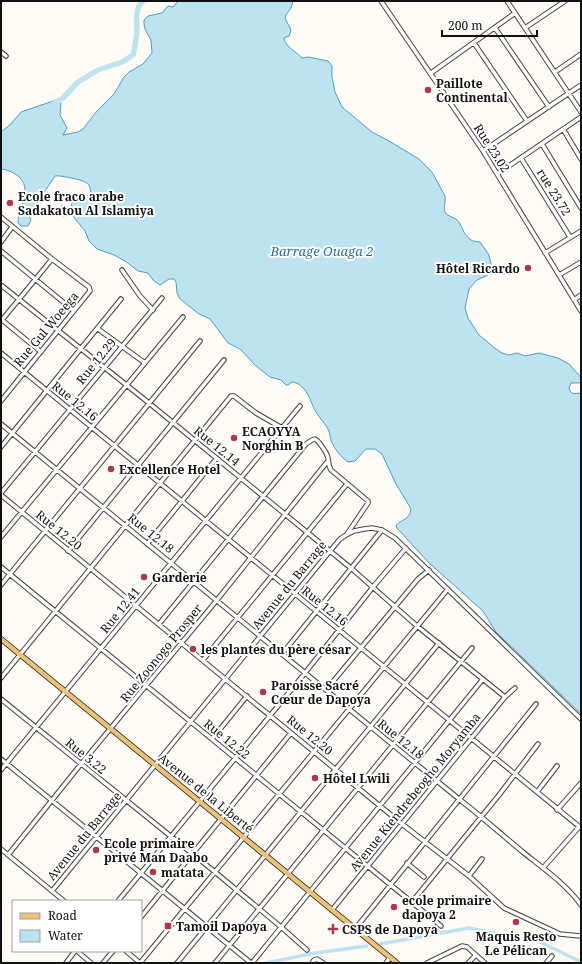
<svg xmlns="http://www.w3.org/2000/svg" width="582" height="964" viewBox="0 0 582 964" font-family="'Noto Serif',serif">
<rect width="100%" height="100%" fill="#fefbf4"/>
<path fill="#bde3f1" stroke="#4b9fc1" d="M 178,1 L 293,1 L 291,8 L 286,15 L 285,18 L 291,30 L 289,36 L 284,38 C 285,47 296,51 302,58 L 308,57 L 328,61 L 332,66 L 332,77 L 335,92 L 342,107 L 372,132 L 389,141 L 419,159 L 432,172 L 445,196 C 446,201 443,208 445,212 C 447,216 452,217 456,219 C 463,225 462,234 471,240 C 474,242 476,241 480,242 L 489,255 L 492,268 L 488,275 L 477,280 L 469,289 L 465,308 L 468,318 L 479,335 L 496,349 L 502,353 L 509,355 L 517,353 L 525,356 L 539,353 L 558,358 L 569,364 L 580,376 L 581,382 L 579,383 L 571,383 L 569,388 C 571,396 575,393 581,393 L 581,714 L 496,632 L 483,611 L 428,562 L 397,528 L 396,525 C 403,519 410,519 411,509 L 396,484 L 382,454 L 375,449 L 366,449 L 355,461 L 348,462 C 341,457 334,449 331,440 C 330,437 330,434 329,431 C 326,424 320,419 316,412 C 310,402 307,384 292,382 L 288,385 L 286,385 L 281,380 L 270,377 L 256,366 L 240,349 L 228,343 L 210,319 L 199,314 L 180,299 L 177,293 L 176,282 L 174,279 L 169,279 L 160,285 L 153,280 L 148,273 L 138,271 L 125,261 L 114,255 L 97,249 L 89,241 L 85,231 L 72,215 L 70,214 L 64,217 L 62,216 L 64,212 L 61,208 L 61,206 L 63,205 L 68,207 L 70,207 C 73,203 73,198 76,194 C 83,195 87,199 91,191 C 90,189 90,186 88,184 C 85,180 60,175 55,176 L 29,215 L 31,220 L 28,226 L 21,226 L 18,223 C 17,208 33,192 20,178 C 15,173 9,170 1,169 L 1,132 L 11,124 L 21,112 L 56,100 L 61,103 L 60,115 L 67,128 L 63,135 L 78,132 L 83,129 L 97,111 L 114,94 L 124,77 L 129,72 L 143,64 L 152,53 L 151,40 L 145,29 L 144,24 L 144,20 L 148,16 L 162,13 L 168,6 L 173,7 Z"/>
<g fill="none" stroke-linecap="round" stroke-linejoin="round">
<path stroke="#bde3f1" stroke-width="3.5" d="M 380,944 L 469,928 L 540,942 L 581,962
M 266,963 L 315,953 L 367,946"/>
<path stroke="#bde3f1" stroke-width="5.5" d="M 53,104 L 63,98 L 78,82 L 98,70 L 122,62 L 133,55 C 135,47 136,40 137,32 C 137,21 134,9 143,1"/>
<g stroke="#434343" stroke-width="5.5">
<path id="minor" d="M 381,1 L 483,151 L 581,311
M 507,1 L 581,112
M 495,28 L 549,107
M 525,28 L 565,1
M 474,43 L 527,121
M 1,52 L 6,56
M 555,72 L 581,54
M 431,73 L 515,13
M 563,129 L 581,159
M 542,144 L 581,208
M 483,151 L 581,85
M 521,158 L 570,237
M 497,174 L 581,117
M 1,217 L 52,259 L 89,287 L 90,291 L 1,401
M 1,242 L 12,227
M 1,251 L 74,311
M 545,253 L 581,231
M 122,270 L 140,296 L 153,310
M 559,275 L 581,262
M 1,285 L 149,403 L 352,569 L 417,626 L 505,697
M 574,300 L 581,295
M 1,319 L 41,352
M 2,320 L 52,259
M 98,329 L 145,363
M 1,353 L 581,828
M 1,424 L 459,799 C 481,816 502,835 524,853 C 543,868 567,885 581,905
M 1,447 L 121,299
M 1,493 L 162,298
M 1,495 L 402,824 L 469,876 L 504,908 L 560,934 L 581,936
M 1,537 L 183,317
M 147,544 L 216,459
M 68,551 L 224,360
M 1,567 L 441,926
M 1,585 L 200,341
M 159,624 L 306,444 L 312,440 L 315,439 C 319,441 327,453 328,458 C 329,463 328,465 331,470 L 368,501 L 368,503 L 347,534
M 282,654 L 382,530
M 203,660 L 347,484
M 1,678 L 231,396 L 234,396 L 256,413 L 282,428
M 326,690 L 418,579 L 429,570
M 1,699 L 215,872 L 281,927 L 307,950
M 212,739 L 247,696
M 1,759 L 251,963
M 1,770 L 300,406
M 537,792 L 557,766
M 557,810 L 581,783
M 1,849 L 64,901
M 8,855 L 81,764 L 217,600 L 327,462
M 407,863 L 424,877
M 543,868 L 579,827
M 469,876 L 482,859
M 52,891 L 330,551 L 340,539 L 346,535 L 354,531 L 364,529 L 372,528 L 382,530 L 395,538 L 581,719
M 118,901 L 305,673 L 373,587 L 406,548
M 412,902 L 499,795 L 538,744
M 332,910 L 505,697 L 515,688
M 141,917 L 291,733
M 355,929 L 536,704
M 77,951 L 91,963
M 126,951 L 140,963
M 66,963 L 75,951
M 103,963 L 113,951
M 140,963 L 448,589
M 177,963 L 439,643
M 215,963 L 472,648
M 252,963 L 483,679
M 312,963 L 314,960 L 317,959 L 323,963
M 386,963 L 390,957
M 427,963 L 462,946 L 467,947 L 476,955
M 468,963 L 476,955 L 485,963
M 546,963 L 552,956"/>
</g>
<g stroke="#212121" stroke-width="6">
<path id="major" d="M 1,639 L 397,963"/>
</g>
<use href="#minor" stroke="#fff" stroke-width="3.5"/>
<use href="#major" stroke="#ebc277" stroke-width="4.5"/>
</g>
<g fill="#b33549" stroke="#fff" stroke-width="1.5">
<circle cx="428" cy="90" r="4"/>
<circle cx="10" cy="203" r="4"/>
<circle cx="528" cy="268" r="4"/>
<circle cx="234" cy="438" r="4"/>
<circle cx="111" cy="469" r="4"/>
<circle cx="144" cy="577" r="4"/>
<circle cx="193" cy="649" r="4"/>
<circle cx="263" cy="692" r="4"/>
<circle cx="315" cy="778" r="4"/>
<circle cx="96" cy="850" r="4"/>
<circle cx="153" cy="872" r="4"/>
<circle cx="394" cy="907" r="4"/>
<circle cx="516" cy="922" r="4"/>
<rect x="164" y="922" width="8" height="8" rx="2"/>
<path d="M331 923h4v4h4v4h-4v4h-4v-4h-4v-4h4z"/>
</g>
<g text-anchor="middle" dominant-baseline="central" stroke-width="4" stroke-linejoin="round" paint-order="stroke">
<g font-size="12" font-weight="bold" fill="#101010" stroke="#fff" text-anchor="start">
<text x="436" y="83">Paillote<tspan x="436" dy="14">Continental</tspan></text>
<text x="18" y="196">Ecole fraco arabe<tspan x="18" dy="14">Sadakatou Al Islamiya</tspan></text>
<text x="520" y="268" text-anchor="end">Hôtel Ricardo</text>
<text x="242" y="431">ECAOYYA<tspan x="242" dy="14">Norghin B</tspan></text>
<text x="119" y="469">Excellence Hotel</text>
<text x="152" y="577">Garderie</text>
<text x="201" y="649">les plantes du père césar</text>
<text x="271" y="685">Paroisse Sacré<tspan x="271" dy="14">Cœur de Dapoya</tspan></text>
<text x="323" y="778">Hôtel Lwili</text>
<text x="104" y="843">Ecole primaire<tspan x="104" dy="14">privé Man Daabo</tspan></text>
<text x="161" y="872">matata</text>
<text x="402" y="900">ecole primaire<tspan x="402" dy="14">dapoya 2</tspan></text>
<text x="176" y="926">Tamoil Dapoya</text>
<text x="342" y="929">CSPS de Dapoya</text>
<text x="516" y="936" text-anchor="middle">Maquis Resto<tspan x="516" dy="14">Le Pélican</tspan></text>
</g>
<g font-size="12" fill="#101010" stroke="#fff">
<text transform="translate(492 148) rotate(57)">Rue 23.02</text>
<text transform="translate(554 192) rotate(58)">rue 23.72</text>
<text transform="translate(46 329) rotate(-50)">Rue Gul Woeega</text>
<text transform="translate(96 361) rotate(-51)">Rue 12.29</text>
<text transform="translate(75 401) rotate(39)">Rue 12.16</text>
<text transform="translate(217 446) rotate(39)">Rue 12.14</text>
<text transform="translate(59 530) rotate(39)">Rue 12.20</text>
<text transform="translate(151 533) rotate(39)">Rue 12.18</text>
<text transform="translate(289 585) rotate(-51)">Avenue du Barrage</text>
<text transform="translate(325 606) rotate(39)">Rue 12.16</text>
<text transform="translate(120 610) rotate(-51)">Rue 12.41</text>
<text transform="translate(161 653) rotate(-51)">Rue Zoonogo Prosper</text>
<text transform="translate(310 735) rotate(39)">Rue 12.20</text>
<text transform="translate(227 739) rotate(39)">Rue 12.22</text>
<text transform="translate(401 739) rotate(39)">Rue 12.18</text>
<text transform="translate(86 756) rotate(39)">Rue 3.22</text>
<text transform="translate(415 792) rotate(-51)">Avenue Kiendrebeogho Moryamba</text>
<text transform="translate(206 793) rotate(39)">Avenue de la Liberté</text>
<text transform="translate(84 836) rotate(-51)">Avenue du Barrage</text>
</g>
<g font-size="13" font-style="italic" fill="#247297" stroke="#fff">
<text x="322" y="251">Barrage Ouaga 2</text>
</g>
</g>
<rect width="582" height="964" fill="none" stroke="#101010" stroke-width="4"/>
<rect x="12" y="900" width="130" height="52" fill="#ffffff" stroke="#9f9f9f"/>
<rect x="20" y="913" width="20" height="6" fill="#ebc277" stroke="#9f9f9f"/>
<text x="48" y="920" font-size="12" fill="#101010">Road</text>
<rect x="20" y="930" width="20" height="12" fill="#bde3f1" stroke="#9f9f9f"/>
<text x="48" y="940" font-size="12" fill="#101010">Water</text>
<path d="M442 30v6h95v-6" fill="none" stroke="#101010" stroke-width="2"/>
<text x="448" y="30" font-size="12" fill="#101010" stroke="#ffffff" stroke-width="3" paint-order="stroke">200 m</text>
</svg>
